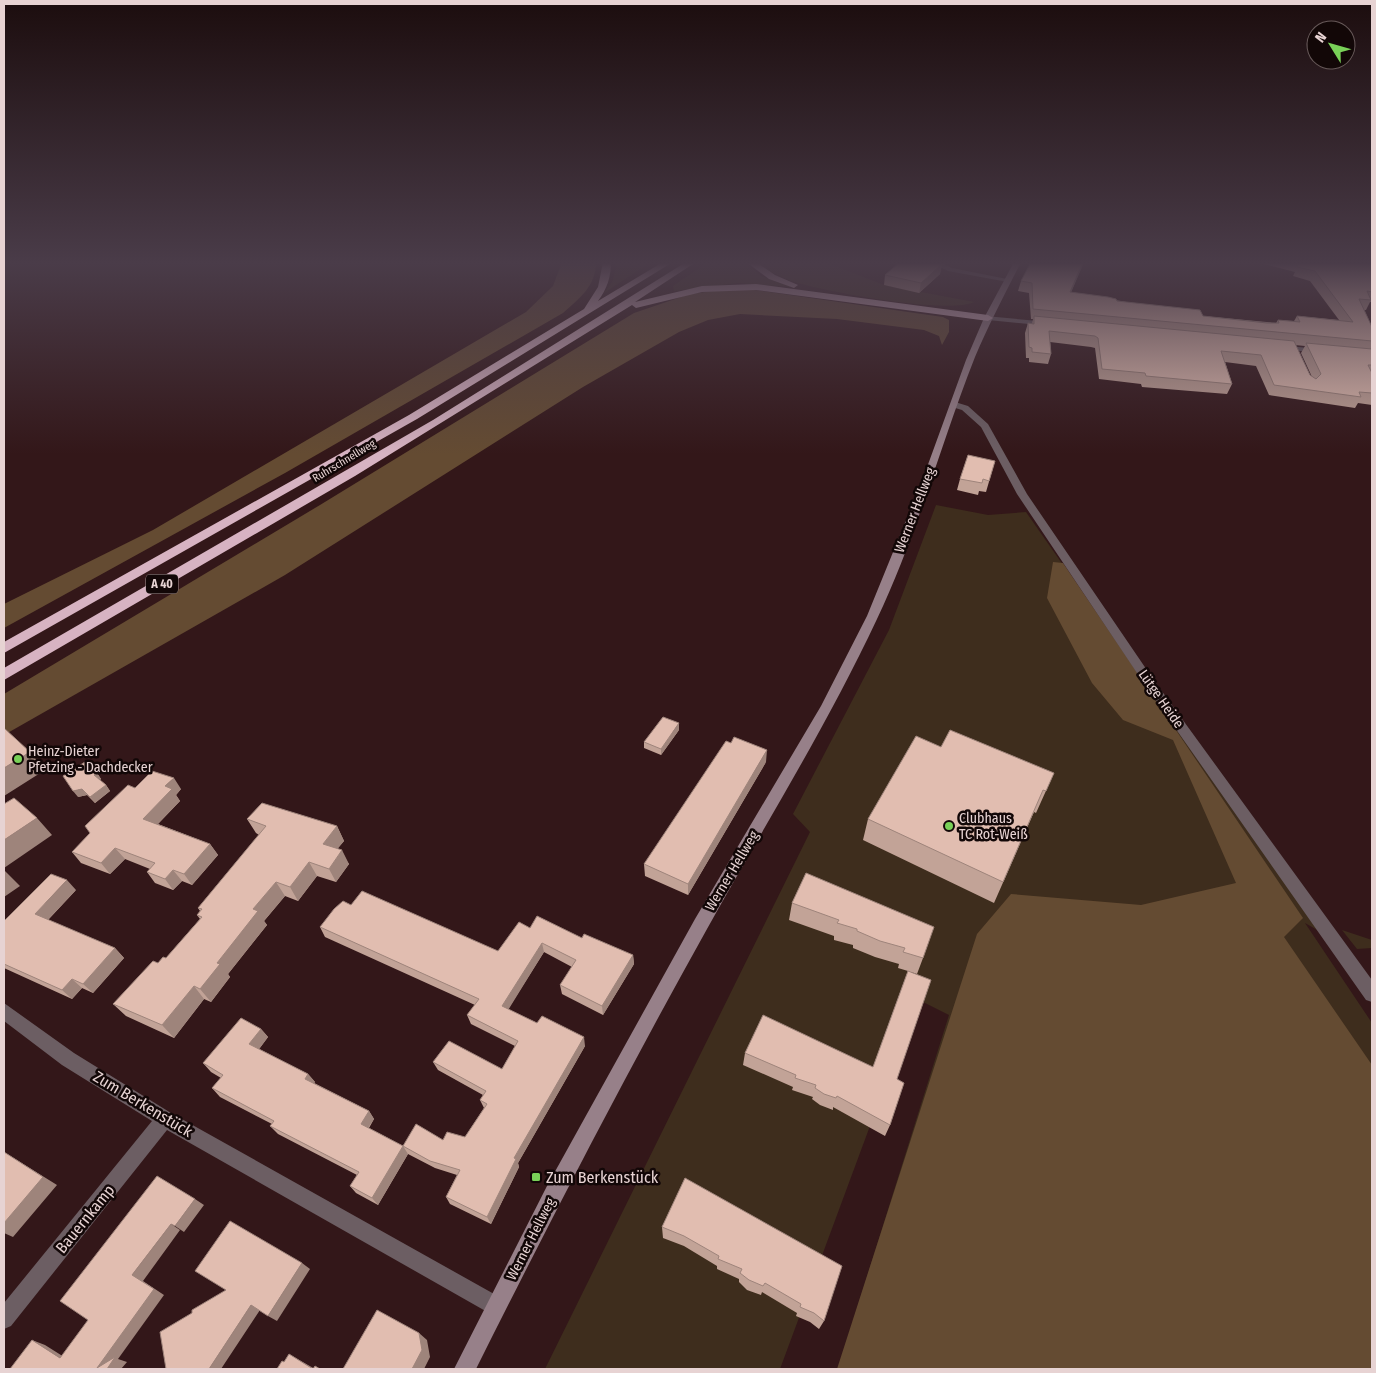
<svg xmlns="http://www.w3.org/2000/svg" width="1376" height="1373" viewBox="0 0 1376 1373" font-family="'Fira Sans Condensed',sans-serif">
<rect width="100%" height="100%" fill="#331719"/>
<path fill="#3e2d1d" d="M 614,262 L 651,262 L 604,293 L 612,282 L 616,268 Z
M 708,262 L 744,262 L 761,276 L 791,287 L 738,283 L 674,291 L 673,286 Z
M 758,262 L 825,262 L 884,285 L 974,302 C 948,315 822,291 791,281 C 779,276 767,271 758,262 Z
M 936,505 L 988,515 L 1026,512 L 1319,931 L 1305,923 L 1372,1023 L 1372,1369 L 838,1369 L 949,1015 L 917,999 L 780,1369 L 545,1369 L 810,832 L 793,814 L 889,630 Z
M 1342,930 L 1372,940 L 1372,948 L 1357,949 Z"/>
<path fill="#644b32" d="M 562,262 L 596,262 C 596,286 580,298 563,313 L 285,473 L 4,628 L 4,604 L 153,530 L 526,312 L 553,286 Z
M 721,290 L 755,290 L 943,317 L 949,320 L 949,332 L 942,345 L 939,336 L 924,330 L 837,319 L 740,314 L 708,320 L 679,332 L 583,387 L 285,575 L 4,735 L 4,694 L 320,505 L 634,313 L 690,294 Z
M 1053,562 L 1063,563 L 1303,918 L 1284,937 L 1372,1065 L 1372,1369 L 837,1369 L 977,934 L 1011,894 L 1141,905 L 1236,883 L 1173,740 L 1123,720 L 1092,683 L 1047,598 Z"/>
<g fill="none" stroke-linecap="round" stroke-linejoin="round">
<path fill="#6c5e63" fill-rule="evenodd" d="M 930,262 L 939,262 L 952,268 L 1012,280 L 1008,282 L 948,271 Z
M 985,316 L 1049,322 L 1053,324 L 1049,326 L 988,320 L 985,320 Z
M 1277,345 L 1320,349 L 1324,351 L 1320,353 L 1280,349 L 1276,347 Z
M 955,402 L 968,406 L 988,424 L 1027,494 L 1153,679 L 1372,980 L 1372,1002 L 1366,1000 L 1145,685 L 1017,494 L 981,427 L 962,410 L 952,407 L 952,403 Z
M 4,1003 L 74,1053 L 171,1113 L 503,1299 L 506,1306 L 503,1313 L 496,1316 L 489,1313 L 167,1130 L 11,1326 L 4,1329 L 4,1303 L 152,1121 L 62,1065 L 4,1021 Z"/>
<path fill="#978089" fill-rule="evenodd" d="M 1014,262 L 1021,262 C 1005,294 989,324 975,357 C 941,443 917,535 877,619 C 827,726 764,826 707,929 C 626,1074 550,1221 476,1369 L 454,1369 L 547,1186 L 695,919 L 821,706 L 867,616 L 922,481 L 966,360 L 984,318 Z"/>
<path fill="#d7b3c2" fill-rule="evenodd" d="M 603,262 L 611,262 C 611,277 607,289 598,301 L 663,262 L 673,262 L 417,419 L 4,653 L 4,642 L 409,415 L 584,309 L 598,287 Z
M 686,262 L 696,262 L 635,302 L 702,286 L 756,284 L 988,315 L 993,318 L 988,321 L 756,290 L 702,292 L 636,308 L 632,305 L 355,476 L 4,680 L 4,668 L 433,420 Z
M 746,262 L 756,262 L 775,275 L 798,285 L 794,288 L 769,279 Z"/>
</g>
<path fill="#c2a397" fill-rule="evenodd" d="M 897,262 L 935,262 L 942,264 L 940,274 L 919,293 L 884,285 L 885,275 L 899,264 Z
M 1084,262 L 1071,292 L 1203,316 L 1276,323 L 1278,320 L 1294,321 L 1297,316 L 1339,320 L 1310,281 L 1293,276 L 1295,272 L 1256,262 L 1372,262 L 1372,302 L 1370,302 L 1366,310 L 1364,310 L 1372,327 L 1372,405 L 1358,403 L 1355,408 L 1269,395 L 1256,366 L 1225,362 L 1232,384 L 1227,394 L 1142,387 L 1141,384 L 1099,379 L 1095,348 L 1091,347 L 1050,342 L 1051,354 L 1048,364 L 1029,362 L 1029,358 L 1026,358 L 1025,333 L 1028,323 L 1032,324 L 1033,319 L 1031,319 L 1029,293 L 1018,291 L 1021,281 ZM 1295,345 L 1305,346 L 1301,353 L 1312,377 L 1310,375 Z
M 995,461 L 986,492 L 979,491 L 978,495 L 957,490 L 960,479 Z
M 679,730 L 661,755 L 644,748 L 644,742 Z
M 941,747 L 1054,773 L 1036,813 L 1034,812 L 994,903 L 863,840 L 868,819 Z
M 766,762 L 688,895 L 645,876 L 644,864 Z
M 97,773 L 101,779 L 100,780 L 106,785 L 110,791 L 95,803 L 87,795 L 78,797 Z
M 135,788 L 181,789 L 176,795 L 180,801 L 158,824 L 210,844 L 218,855 L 192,885 L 182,881 L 173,890 L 155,883 L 147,872 L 150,869 L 125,859 L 110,874 L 81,863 L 72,852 Z
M 247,819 L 337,826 L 344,841 L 337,849 L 349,864 L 336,882 L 317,876 L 298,901 L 285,896 L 264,921 L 267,925 L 228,974 L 230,977 L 211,1002 L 204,999 L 174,1038 L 126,1016 L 113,1004 L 158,963 L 166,958 L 200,919 L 197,915 L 200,911 L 198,908 L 259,835 L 256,833 Z
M 806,873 L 923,958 L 917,974 L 911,972 L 897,1079 L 890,1125 L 885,1136 L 833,1107 L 833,1110 L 820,1105 L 812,1099 L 813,1097 L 792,1090 L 793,1087 L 743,1065 L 745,1053 L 873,1067 L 908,971 L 898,968 L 899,964 L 875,957 L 853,948 L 853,945 L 834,940 L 834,936 L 789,920 L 792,903 Z
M 76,890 L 48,920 L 115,948 L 124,958 L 93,993 L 82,988 L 72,999 L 4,968 L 4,921 Z
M 351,905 L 498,951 L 530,928 L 582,938 L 633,955 L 634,964 L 603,1015 L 562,994 L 560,985 L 572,967 L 544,952 L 508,1009 L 585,1046 L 518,1163 L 519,1167 L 491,1224 L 450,1204 L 446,1197 L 457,1175 L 435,1168 L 408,1154 L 378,1205 L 356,1193 L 350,1186 L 357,1175 L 278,1134 L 270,1126 L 272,1124 L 220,1097 L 212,1088 L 221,1078 L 211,1072 L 203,1063 L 261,1029 L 268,1037 L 259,1049 L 308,1074 L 315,1082 L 314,1083 L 369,1111 L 374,1119 L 369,1128 L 403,1146 L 465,1137 L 484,1108 L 480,1100 L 483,1095 L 438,1070 L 433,1062 L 502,1069 L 515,1046 L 471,1024 L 467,1015 L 475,1005 L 325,937 L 320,927 Z
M 685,1178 L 824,1321 L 819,1329 L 810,1322 L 796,1316 L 797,1313 L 762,1292 L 761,1295 L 747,1290 L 739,1282 L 739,1279 L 717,1269 L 717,1266 L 684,1246 L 663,1238 L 662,1227 Z"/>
<path fill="#9e847b" d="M 948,262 L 958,262 L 948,264 Z
M 1083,262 L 1084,262 L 1067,302 L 1070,292 Z
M 942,264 L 940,274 L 919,293 L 921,283 Z
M 679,723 L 679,730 L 661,755 L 661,749 Z
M 767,750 L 766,762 L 688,895 L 688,884 Z
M 30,752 L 45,770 L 4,796 L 4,768 Z
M 97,773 L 101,779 L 98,781 L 94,775 Z
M 174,778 L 181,789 L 176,795 L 180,801 L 152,830 L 143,819 L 165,786 Z
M 106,785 L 110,791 L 95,803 L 90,797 Z
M 82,789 L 87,795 L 78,797 L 73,791 Z
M 37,818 L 52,835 L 4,868 L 4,840 Z
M 337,826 L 344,841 L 330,858 L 323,844 Z
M 210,844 L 218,855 L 192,885 L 184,874 Z
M 115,848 L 125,859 L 110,874 L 101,863 Z
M 342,850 L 349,864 L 336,882 L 329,869 Z
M 309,862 L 317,876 L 298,901 L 290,887 Z
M 4,870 L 20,886 L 4,897 Z
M 173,870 L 182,881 L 173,890 L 165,879 Z
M 67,880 L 76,890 L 44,924 L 35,914 Z
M 276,882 L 285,896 L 264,921 L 267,925 L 228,974 L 230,977 L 211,1002 L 200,989 L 217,963 L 253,909 Z
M 542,943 L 544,952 L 505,1015 L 502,1006 Z
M 115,948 L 124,958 L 93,993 L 83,984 Z
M 633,955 L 634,964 L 603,1015 L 602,1006 Z
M 72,979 L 82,988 L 72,999 L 62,990 Z
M 194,986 L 204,999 L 174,1038 L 162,1025 Z
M 261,1029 L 268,1037 L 257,1052 L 249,1044 Z
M 584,1037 L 585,1046 L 518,1163 L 519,1167 L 491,1224 L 487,1217 L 514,1158 Z
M 308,1074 L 315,1082 L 311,1087 L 305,1079 Z
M 369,1111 L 374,1119 L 366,1131 L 361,1124 Z
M 403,1146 L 408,1154 L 378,1205 L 372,1198 Z
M 4,1152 L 57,1185 L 13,1237 L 4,1233 Z
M 195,1199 L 204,1205 L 184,1232 L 175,1226 Z
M 171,1224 L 180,1230 L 143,1281 L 164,1295 L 118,1359 L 127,1362 L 121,1369 L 101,1369 L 97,1368 L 132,1275 Z
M 302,1263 L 310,1269 L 277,1321 L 268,1316 Z
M 251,1305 L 260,1310 L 221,1369 L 209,1369 Z
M 419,1333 L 427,1340 L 430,1357 L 424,1369 L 412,1369 Z
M 32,1340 L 45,1345 L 72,1362 L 60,1358 Z
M 289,1354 L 301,1361 L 315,1369 L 313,1369 Z"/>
<path fill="#e1bdb0" stroke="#9e847b" d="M 900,262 L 933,262 L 942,264 L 921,283 L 885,275 Z
M 1031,262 L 1083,262 L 1070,292 L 1108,297 L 1116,299 L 1117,301 L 1200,310 L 1203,316 L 1267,323 L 1279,323 L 1278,320 L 1300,322 L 1297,316 L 1353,322 L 1315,271 L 1297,267 L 1299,262 L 1298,262 L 1363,262 L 1372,265 L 1372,292 L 1367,291 L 1371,300 L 1359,299 L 1372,327 L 1372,341 L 1033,309 L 1032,283 L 1021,281 Z
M 1034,316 L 1294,341 L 1310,375 L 1316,379 L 1321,374 L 1306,343 L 1372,349 L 1372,365 L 1368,365 L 1372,373 L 1372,393 L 1359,392 L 1361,397 L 1274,385 L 1261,355 L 1221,351 L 1232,384 L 1146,376 L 1145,373 L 1102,369 L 1098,338 L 1095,336 L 1049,331 L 1051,354 L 1032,352 L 1032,348 L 1029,347 L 1028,323 L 1034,324 Z
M 968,455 L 995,461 L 989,481 L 983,479 L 982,483 L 960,479 Z
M 663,717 L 679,723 L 661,749 L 644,742 Z
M 4,728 L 30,752 L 4,768 Z
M 950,730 L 1054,773 L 1046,791 L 1043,790 L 1003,882 L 868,819 L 916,736 L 941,747 Z
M 734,737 L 767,750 L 688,884 L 644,864 L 726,741 L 731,743 Z
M 85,762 L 97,773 L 94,775 L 106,785 L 90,797 L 82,789 L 73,791 L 63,776 Z
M 152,771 L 174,778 L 165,786 L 172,789 L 143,819 L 210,844 L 184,874 L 173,870 L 165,879 L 147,872 L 155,863 L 115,848 L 101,863 L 72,852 L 90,833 L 85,826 L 128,785 L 135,788 Z
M 14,798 L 37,818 L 4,840 L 4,804 Z
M 262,803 L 337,826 L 323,844 L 342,850 L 329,869 L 309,862 L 290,887 L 276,882 L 253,909 L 258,911 L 217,963 L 220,964 L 200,989 L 194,986 L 162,1025 L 113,1004 L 153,961 L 158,963 L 163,957 L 166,958 L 202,917 L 197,915 L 202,909 L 198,908 L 266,826 L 247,819 Z
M 806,873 L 934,927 L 923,958 L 903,952 L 905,948 L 880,941 L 857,931 L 857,929 L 837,923 L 839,920 L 792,903 Z
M 51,874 L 67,880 L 35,914 L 115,948 L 83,984 L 72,979 L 62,990 L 4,964 L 4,921 Z
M 362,891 L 498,951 L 519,922 L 530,928 L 537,916 L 582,938 L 584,934 L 633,955 L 602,1006 L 560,985 L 576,960 L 542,943 L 502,1006 L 537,1023 L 542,1016 L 584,1037 L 514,1158 L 516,1159 L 487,1217 L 446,1197 L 460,1170 L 430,1161 L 403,1146 L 416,1124 L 443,1140 L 447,1132 L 465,1137 L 487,1104 L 480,1100 L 486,1091 L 433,1062 L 449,1041 L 502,1069 L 518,1041 L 467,1015 L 479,999 L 320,927 L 334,909 L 343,901 L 351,905 Z
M 908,971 L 931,980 L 897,1079 L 904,1083 L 890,1125 L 837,1096 L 836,1098 L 824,1094 L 815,1088 L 816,1085 L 795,1078 L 796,1075 L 745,1053 L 763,1015 L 873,1067 Z
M 241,1018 L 261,1029 L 249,1044 L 308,1074 L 305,1079 L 369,1111 L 361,1124 L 403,1146 L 372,1198 L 350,1186 L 359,1172 L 270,1126 L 274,1121 L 212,1088 L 223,1075 L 203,1063 Z
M 4,1152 L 43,1177 L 4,1223 Z
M 157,1176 L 195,1199 L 175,1226 L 171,1224 L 132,1275 L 154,1289 L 97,1368 L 115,1357 L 107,1369 L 10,1369 L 32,1340 L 60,1358 L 88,1320 L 60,1301 Z
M 685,1178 L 842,1266 L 824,1321 L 814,1313 L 800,1307 L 801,1304 L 765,1283 L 763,1286 L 749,1280 L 740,1273 L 742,1269 L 718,1259 L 719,1256 L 684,1236 L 662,1227 Z
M 230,1221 L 302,1263 L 268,1316 L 251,1305 L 209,1369 L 166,1369 L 160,1332 L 192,1313 L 192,1310 L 226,1290 L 195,1271 Z
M 377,1310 L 419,1333 L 422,1350 L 412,1369 L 343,1369 Z
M 289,1354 L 313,1369 L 315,1366 L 320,1369 L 277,1369 L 282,1361 L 284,1362 Z"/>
<linearGradient id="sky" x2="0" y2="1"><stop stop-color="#1c0d0e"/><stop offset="0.58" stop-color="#4a3c49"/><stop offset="1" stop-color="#4a3c49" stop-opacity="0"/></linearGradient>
<rect width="1376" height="454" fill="url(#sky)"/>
<g fill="#79d158" stroke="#120707" stroke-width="2">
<circle cx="18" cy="759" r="5"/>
<circle cx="949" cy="826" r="5"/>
<rect x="531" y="1172" width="10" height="10" rx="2.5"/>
</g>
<g text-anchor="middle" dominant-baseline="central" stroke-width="5" stroke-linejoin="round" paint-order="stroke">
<g font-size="11" fill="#e7d3d3" stroke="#120707">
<text transform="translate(344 461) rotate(-31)">Ruhrschnellweg</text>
</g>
<rect fill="#120707" stroke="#a79696" stroke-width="1" x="146" y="574.5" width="32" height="19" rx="4"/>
<g font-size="12" font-weight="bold" fill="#e7d3d3">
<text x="162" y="584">A 40</text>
</g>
<g font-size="14" fill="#e7d3d3" stroke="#120707">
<text transform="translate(915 510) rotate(-69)">Werner Hellweg</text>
<text transform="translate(1161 699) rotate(55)">Lütge Heide</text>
<text transform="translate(732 871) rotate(-59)">Werner Hellweg</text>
<text transform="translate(531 1239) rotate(-63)">Werner Hellweg</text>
</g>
<g font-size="14" fill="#e7d3d3" stroke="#120707" text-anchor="start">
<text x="28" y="751">Heinz-Dieter<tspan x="28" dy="16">Pfetzing - Dachdecker</tspan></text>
<text x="959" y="818">Clubhaus<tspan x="959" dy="16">TC Rot-Weiß</tspan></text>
</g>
<g font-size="16" fill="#e7d3d3" stroke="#120707">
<text transform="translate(143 1104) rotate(31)">Zum Berkenstück</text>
<text transform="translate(85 1219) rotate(-51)">Bauernkamp</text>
</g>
<g font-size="16" fill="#e7d3d3" stroke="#120707" text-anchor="start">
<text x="546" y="1177">Zum Berkenstück</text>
</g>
</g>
<rect width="1376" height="1373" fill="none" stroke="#e7d3d3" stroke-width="10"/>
<g transform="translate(1331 45) rotate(307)"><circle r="24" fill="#120707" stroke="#675959"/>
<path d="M0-4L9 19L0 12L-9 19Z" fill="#79d158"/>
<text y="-8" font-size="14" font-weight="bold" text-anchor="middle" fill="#e7d3d3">N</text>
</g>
</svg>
